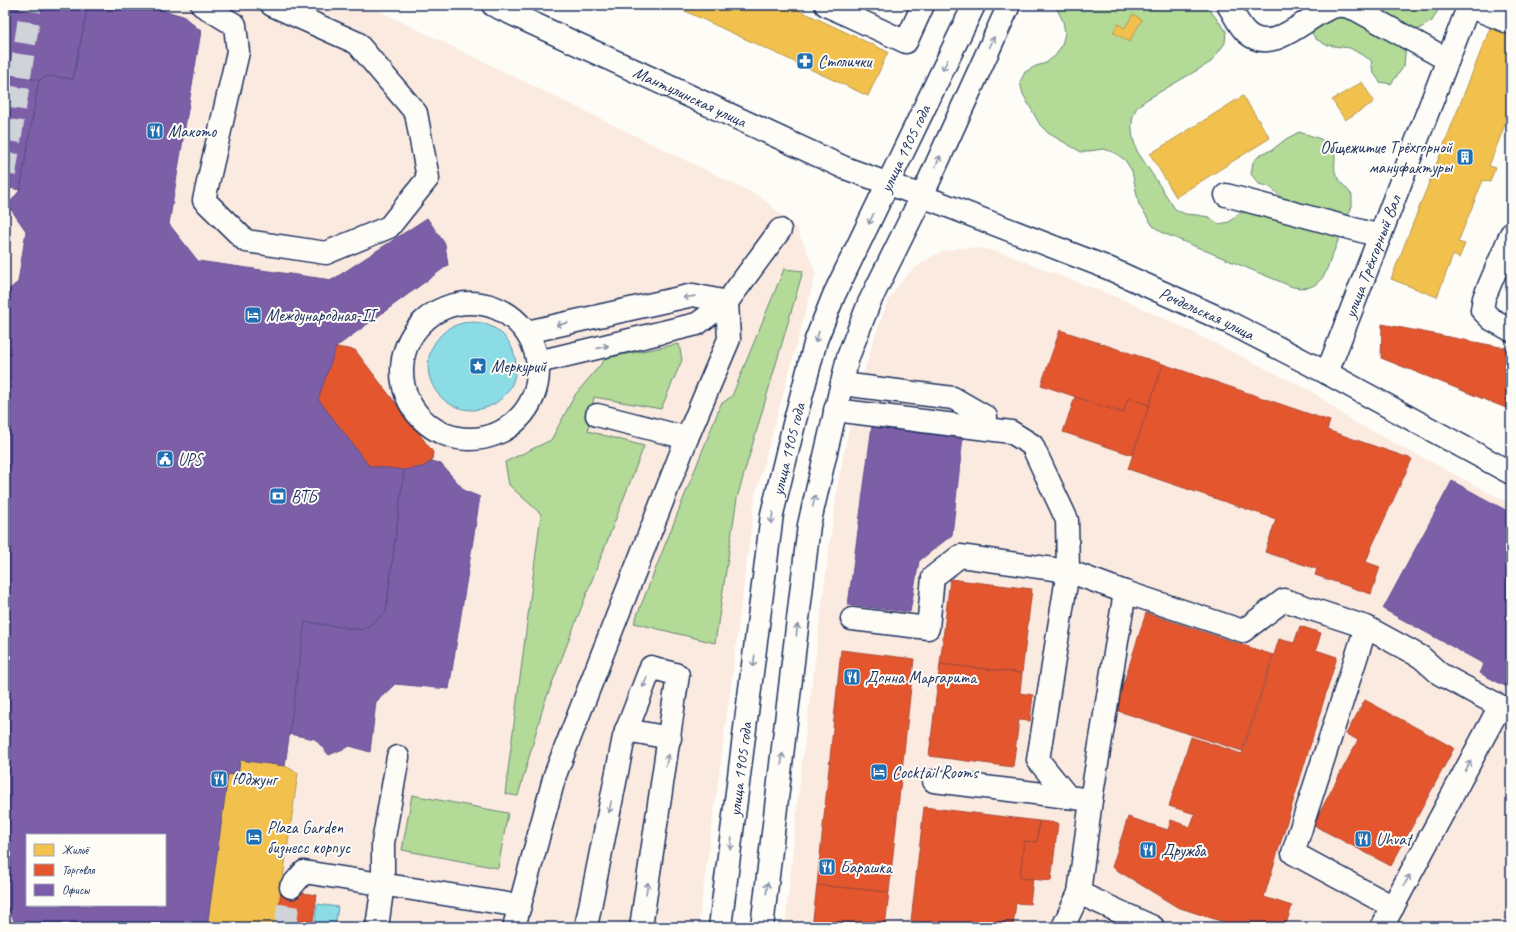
<svg xmlns="http://www.w3.org/2000/svg" width="1516" height="932" viewBox="0 0 1516 932" font-family="Caveat,sans-serif">
<rect width="100%" height="100%" fill="#fdfcf7"/>
<filter id="ink" filterUnits="userSpaceOnUse"><feTurbulence type="fractalNoise" baseFrequency=".025" numOctaves="2"/><feDisplacementMap in="SourceGraphic" scale="8" xChannelSelector="R" yChannelSelector="G"/><feConvolveMatrix kernelMatrix="1 2 1 2 8 2 1 2 1" color-interpolation-filters="sRGB"/></filter>
<g filter="url(#ink)">
<path fill="#fbeadf" fill-rule="evenodd" d="M 5,5 L 367,5 L 759,196 L 796,227 L 816,273 L 755,496 L 727,715 L 698,927 L 5,927 ZM 27,835 L 165,835 L 165,905 L 27,905 Z
M 960,248 L 979,248 L 1002,253 L 1121,299 L 1182,327 L 1311,391 L 1352,421 L 1511,504 L 1511,927 L 785,927 L 801,771 L 829,550 L 839,478 L 855,400 L 877,330 L 889,299 L 898,286 L 911,271 L 928,259 L 943,251 Z"/>
<path fill="#b3da97" stroke="#67847a" d="M 1055,5 L 1206,5 L 1226,31 L 1225,43 L 1211,62 L 1146,100 C 1143,103 1138,105 1136,109 C 1129,121 1132,139 1137,151 L 1175,209 L 1185,214 L 1197,215 L 1209,217 L 1219,224 L 1229,222 L 1239,213 L 1251,212 L 1261,217 L 1273,215 L 1281,206 L 1279,195 L 1270,187 L 1259,184 L 1251,174 L 1253,162 L 1261,154 L 1272,150 L 1286,139 L 1299,132 C 1313,137 1334,139 1335,157 C 1335,165 1333,171 1338,178 C 1341,184 1348,189 1352,195 L 1352,206 L 1324,276 C 1314,288 1309,289 1293,287 L 1163,233 L 1153,226 L 1139,205 L 1132,171 L 1125,160 L 1115,153 L 1104,149 L 1081,152 L 1048,133 L 1040,125 L 1023,94 L 1020,82 L 1025,72 L 1036,66 L 1046,63 L 1056,55 L 1062,45 L 1065,33 L 1063,21 Z
M 1310,5 L 1441,5 L 1432,21 L 1412,33 L 1406,43 L 1404,66 L 1391,84 L 1380,82 L 1373,72 L 1371,60 L 1350,48 L 1326,45 L 1316,39 L 1309,29 L 1307,17 Z
M 784,269 L 803,271 L 737,498 L 715,643 L 634,623 L 721,404 L 732,396 Z
M 679,344 L 682,360 L 661,409 L 594,397 L 588,431 L 644,446 L 544,704 L 518,796 L 505,794 L 541,514 L 509,485 L 505,462 L 551,440 L 575,395 L 606,358 Z
M 412,795 L 508,813 L 498,868 L 402,850 Z"/>
<path fill="#8bdce5" stroke="#5e97af" d="M428 366a44 44 0 1 1 88 0a44 44 0 1 1-88 0Z
M 317,904 L 338,907 L 335,927 L 314,927 Z"/>
<path fill="#f2c14e" stroke="#b29553" d="M 672,5 L 788,5 L 888,52 L 868,96 Z
M 1133,14 L 1142,20 L 1129,42 L 1113,32 L 1118,24 L 1125,28 Z
M 1490,28 L 1511,36 L 1511,109 L 1489,166 L 1495,168 L 1490,182 L 1483,180 L 1458,242 L 1465,244 L 1459,258 L 1453,255 L 1437,297 L 1391,279 Z
M 1362,82 L 1374,102 L 1345,120 L 1332,100 Z
M 1243,96 L 1270,138 L 1176,197 L 1150,154 Z
M 240,760 L 285,766 L 298,773 L 276,927 L 207,927 L 228,774 L 238,776 Z"/>
<path fill="#e4572e" stroke="#a84b3c" d="M 1382,324 L 1511,349 L 1511,410 L 1381,358 Z
M 1060,330 L 1163,364 L 1149,405 L 1128,398 L 1123,413 L 1041,385 Z
M 336,347 L 355,350 L 433,452 L 432,461 L 423,467 L 404,470 L 369,466 L 318,399 Z
M 1163,364 L 1330,421 L 1327,430 L 1412,459 L 1372,546 L 1366,562 L 1380,567 L 1371,594 L 1315,575 L 1317,569 L 1265,552 L 1276,519 L 1128,469 Z
M 1075,397 L 1123,413 L 1128,398 L 1149,405 L 1132,455 L 1063,432 Z
M 950,579 L 1032,589 L 1022,673 L 940,664 Z
M 1146,613 L 1273,655 L 1242,751 L 1115,710 Z
M 1300,626 L 1321,633 L 1316,650 L 1337,657 L 1264,897 L 1292,906 L 1285,927 L 1239,927 L 1177,907 L 1112,867 L 1128,817 L 1168,830 L 1171,820 L 1190,827 L 1195,814 L 1169,806 L 1191,737 L 1242,754 L 1279,639 L 1294,643 Z
M 841,650 L 914,659 L 889,892 L 817,885 Z
M 940,664 L 1022,673 L 1020,693 L 1033,695 L 1030,721 L 1019,720 L 1013,767 L 929,756 Z
M 1365,700 L 1454,748 L 1391,866 L 1313,825 L 1358,740 L 1346,734 Z
M 924,807 L 1039,821 L 1037,842 L 1024,841 L 1020,878 L 1033,879 L 1030,904 L 1016,903 L 1013,927 L 962,927 L 911,921 Z
M 1039,821 L 1058,823 L 1051,881 L 1020,878 L 1024,841 L 1037,842 Z
M 817,885 L 889,892 L 885,927 L 812,927 Z
M 281,890 L 317,895 L 312,927 L 276,927 Z"/>
<path fill="#7b5ea7" stroke="#5e5091" fill-rule="evenodd" d="M 5,5 L 88,5 L 73,79 L 48,76 L 39,80 L 5,74 Z
M 88,5 L 145,5 L 183,16 L 201,31 L 169,224 L 198,261 L 332,280 L 427,218 L 445,244 L 448,265 L 336,347 L 318,399 L 369,466 L 404,470 L 386,612 L 363,630 L 305,622 L 285,766 L 240,760 L 238,776 L 228,774 L 207,927 L 17,927 L 5,902 L 5,567 L 6,557 L 5,557 L 5,293 L 18,282 L 26,231 L 8,205 L 20,190 L 39,80 L 48,76 L 73,79 ZM 27,835 L 165,835 L 165,905 L 27,905 Z
M 5,74 L 39,80 L 20,190 L 5,187 Z
M 872,426 L 963,437 L 952,535 L 919,561 L 910,612 L 848,605 Z
M 432,461 L 441,464 L 465,491 L 480,497 L 449,689 L 395,684 L 376,702 L 370,752 L 350,746 L 329,755 L 315,739 L 289,734 L 305,622 L 363,630 L 386,612 L 404,470 L 423,467 Z
M 1452,481 L 1511,513 L 1511,689 L 1480,673 L 1484,664 L 1383,609 Z"/>
<g fill="none" stroke-linecap="round" stroke-linejoin="round">
<path stroke="#d0d3d8" stroke-width="22" stroke-dasharray="22 11" stroke-linecap="butt" d="M 5,174 L 31,5
M 285,927 L 291,887"/>
<g stroke="#1b2f5e" stroke-width="25">
<g id="minor">
<path d="M 202,5 L 235,25 L 238,52 L 204,200 L 246,241 L 326,253 L 389,227 L 428,178 L 416,113 L 357,43 L 272,5"/>
<path id="s1" d="M 493,5 L 845,168 L 922,196 L 1108,268 L 1228,322 L 1327,373 L 1511,473"/>
<path d="M 826,5 L 906,42 L 923,5"/>
<path d="M 1228,5 C 1234,14 1239,26 1247,33 C 1274,57 1308,14 1333,7 C 1342,4 1349,7 1357,10 L 1448,60"/>
<path d="M 1468,6 L 1511,23"/>
<path d="M 1226,195 L 1380,236"/>
<path d="M 1511,234 L 1484,298 L 1482,310 L 1491,319 L 1511,330"/>
<circle cx="470" cy="371" r="68"/>
<path d="M 527,332 L 693,295 L 727,302"/>
<path d="M 538,362 L 697,324 L 727,302 L 780,230"/>
<path id="s2" d="M 1327,373 L 1469,5"/>
<path d="M 842,384 L 953,398 L 986,417"/>
<path d="M 835,410 L 1011,432 L 1032,445 L 1067,520 L 1068,571 L 1125,592 L 1243,631 L 1284,600 L 1366,627 L 1421,657 L 1440,674 L 1511,712"/>
<path d="M 597,415 L 687,438"/>
<path d="M 852,619 L 928,628 L 933,577 L 960,556 L 1068,571 L 1038,760 L 1068,797 L 1091,800 L 1079,893 L 1063,927"/>
<path d="M 1366,627 L 1293,853 L 1393,907"/>
<path d="M 626,730 L 670,738"/>
<path d="M 934,781 L 1068,797"/>
<path d="M 1091,800 L 1125,592"/>
<path d="M 291,887 L 304,872 L 520,906"/>
<path d="M 1079,893 L 1153,927"/>
<path d="M 377,927 L 383,884 L 383,843 L 398,757"/>
<path d="M 514,927 L 555,775 L 687,438 L 729,339 L 727,302"/>
<path d="M 586,927 L 624,737 L 651,667 L 678,675 L 641,927"/>
<path d="M 1382,927 L 1500,706"/>
</g>
</g>
<g stroke="#1b2f5e" stroke-width="25">
<g id="major">
<path id="s3" d="M 720,927 L 772,514 L 795,420 L 816,340 L 834,295 L 974,5"/>
<path d="M 762,927 L 809,525 L 848,357 L 869,303 L 922,196 L 1009,5"/>
</g>
</g>
<use href="#minor" stroke="#fdfcf7" stroke-width="22"/>
<use href="#major" stroke="#fdfcf7" stroke-width="22"/>
</g>
<defs><path id="oneway-shaft" d="M-6 0H5M1.5-3L5.5 0L1.5 3" fill="none" stroke-width="1.6" stroke-linecap="round" stroke-linejoin="round"/></defs>
<g stroke="#8c96aa">
<use href="#oneway-shaft" transform="translate(992 42) rotate(-66)"/>
<use href="#oneway-shaft" transform="translate(945 65) rotate(116)"/>
<use href="#oneway-shaft" transform="translate(938 161) rotate(-66)"/>
<use href="#oneway-shaft" transform="translate(871 219) rotate(116)"/>
<use href="#oneway-shaft" transform="translate(689 297) rotate(172)"/>
<use href="#oneway-shaft" transform="translate(562 324) rotate(167)"/>
<use href="#oneway-shaft" transform="translate(817 337) rotate(110)"/>
<use href="#oneway-shaft" transform="translate(603 347) rotate(-13)"/>
<use href="#oneway-shaft" transform="translate(814 501) rotate(-77)"/>
<use href="#oneway-shaft" transform="translate(772 518) rotate(99)"/>
<use href="#oneway-shaft" transform="translate(797 630) rotate(-83)"/>
<use href="#oneway-shaft" transform="translate(754 661) rotate(97)"/>
<use href="#oneway-shaft" transform="translate(645 682) rotate(112)"/>
<use href="#oneway-shaft" transform="translate(782 759) rotate(-83)"/>
<use href="#oneway-shaft" transform="translate(667 760) rotate(-81)"/>
<use href="#oneway-shaft" transform="translate(1468 766) rotate(-62)"/>
<use href="#oneway-shaft" transform="translate(610 807) rotate(101)"/>
<use href="#oneway-shaft" transform="translate(731 844) rotate(97)"/>
<use href="#oneway-shaft" transform="translate(1407 880) rotate(-62)"/>
<use href="#oneway-shaft" transform="translate(647 888) rotate(-81)"/>
<use href="#oneway-shaft" transform="translate(767 888) rotate(-83)"/>
</g>
</g>
<defs>
<g id="pharmacy-square" transform="scale(0.9)"><rect x="-9" y="-9" width="18" height="18" rx="4" fill="#1f6fb2" stroke="#fdfcf7"/><path d="M-2-6h4v4h4v4h-4v4h-4v-4h-4v-4h4Z" fill="#fff"/></g>
<g id="restaurant-square" transform="scale(0.9)"><rect x="-9" y="-9" width="18" height="18" rx="4" fill="#1f6fb2" stroke="#fdfcf7"/><path d="M-5-6h1v4h1v-4h1v4h1v-4h1v5L-1.5 .5V6h-2V.5L-5-1ZM5-6V6H3V1.5H1.5Q1.5-4 5-6Z" fill="#fff"/></g>
<g id="building-square" transform="scale(0.9)"><rect x="-9" y="-9" width="18" height="18" rx="4" fill="#1f6fb2" stroke="#fdfcf7"/><path d="M-4-6H4V6H1V3H-1V6H-4ZM-2.5-4.3h1.7v1.8h-1.7ZM.8-4.3h1.7v1.8H.8ZM-2.5-1h1.7V.8h-1.7ZM.8-1h1.7V.8H.8Z" fill="#fff"/></g>
<g id="hotel-square" transform="scale(0.9)"><rect x="-9" y="-9" width="18" height="18" rx="4" fill="#1f6fb2" stroke="#fdfcf7"/><path d="M-6-4.5h1.5V1H6V5H4.5V3h-9V5H-6ZM-4 0a1.8 1.8 0 1 1 3.6 0ZM.5 0V-2.5h3Q6-2.5 6 0Z" fill="#fff"/></g>
<g id="sight-square" transform="scale(0.9)"><rect x="-9" y="-9" width="18" height="18" rx="4" fill="#1f6fb2" stroke="#fdfcf7"/><path d="M0-6L1.8-2.2L6-1.7L2.9 1.2L3.7 5.4L0 3.3L-3.7 5.4L-2.9 1.2L-6-1.7L-1.8-2.2Z" fill="#fff"/></g>
<g id="civic-square" transform="scale(0.9)"><rect x="-9" y="-9" width="18" height="18" rx="4" fill="#1f6fb2" stroke="#fdfcf7"/><path d="M-.6-6.5H3V-4.5H.6V-3L4-1V1h2V6H-6V1h2V-1L-.6-3ZM-1.2 2.5V6h2.4V2.5Z" fill="#fff"/></g>
<g id="bank-square" transform="scale(0.9)"><rect x="-9" y="-9" width="18" height="18" rx="4" fill="#1f6fb2" stroke="#fdfcf7"/><path d="M-6-4H6V4H-6ZM0-2.3a2.3 2.3 0 1 0 0 4.6a2.3 2.3 0 1 0 0-4.6Z" fill="#fff"/></g>
</defs>
<g fill-rule="evenodd">
<use href="#pharmacy-square" x="805" y="61"/>
<use href="#restaurant-square" x="155" y="131"/>
<use href="#building-square" x="1465" y="157"/>
<use href="#hotel-square" x="253" y="315"/>
<use href="#sight-square" x="478" y="366"/>
<use href="#civic-square" x="165" y="459"/>
<use href="#bank-square" x="278" y="496"/>
<use href="#restaurant-square" x="852" y="677"/>
<use href="#hotel-square" x="879" y="772"/>
<use href="#restaurant-square" x="219" y="779"/>
<use href="#hotel-square" x="254" y="837"/>
<use href="#restaurant-square" x="1363" y="839"/>
<use href="#restaurant-square" x="1148" y="850"/>
<use href="#restaurant-square" x="827" y="867"/>
</g>
<g text-anchor="middle" dominant-baseline="central" stroke-width="4" stroke-linejoin="round" paint-order="stroke">
<g font-size="17" fill="#1b2f5e" stroke="#fdfcf7" text-anchor="start">
<text x="818" y="61">Столички</text>
<text x="168" y="131">Макото</text>
<text x="1452" y="147" text-anchor="end">Общежитие Трёхгорной<tspan x="1452" dy="20">мануфактуры</tspan></text>
<text x="266" y="315">Международная-II</text>
<text x="491" y="366">Меркурий</text>
<text x="178" y="459">UPS</text>
<text x="291" y="496">ВТБ</text>
<text x="865" y="677">Донна Маргарита</text>
<text x="892" y="772">Cocktail Rooms</text>
<text x="232" y="779">Юджунг</text>
<text x="267" y="827">Plaza Garden<tspan x="267" dy="20">бизнесс корпус</tspan></text>
<text x="1376" y="839">Uhvat</text>
<text x="1161" y="850">Дружба</text>
<text x="840" y="867">Барашка</text>
</g>
<g font-size="17" fill="#1b2f5e" stroke="#fdfcf7">
<text stroke="none"><textPath href="#s1" startOffset="217">Мантулинская улица</textPath></text>
<text stroke="none"><textPath href="#s3" startOffset="807">улица 1905 года</textPath></text>
<text stroke="none"><textPath href="#s2" startOffset="125">улица Трёхгорный Вал</textPath></text>
<text stroke="none"><textPath href="#s1" startOffset="778">Рочдельская улица</textPath></text>
<text stroke="none"><textPath href="#s3" startOffset="483">улица 1905 года</textPath></text>
<text stroke="none"><textPath href="#s3" startOffset="159">улица 1905 года</textPath></text>
</g>
</g>
<rect width="1516" height="932" fill="none" stroke="#fdfcf7" stroke-width="20"/>
<rect x="10" y="10" width="1496" height="912" fill="none" stroke="#1b2f5e" stroke-width="1.5" filter="url(#ink)"/>
<rect x="26" y="834" width="140" height="72" fill="#fdfcf7" stroke="#a3aaba"/>
<rect x="34" y="844" width="20" height="12" fill="#f2c14e" stroke="#a3aaba"/>
<text x="62" y="854" font-size="12" fill="#1b2f5e">Жильё</text>
<rect x="34" y="864" width="20" height="12" fill="#e4572e" stroke="#a3aaba"/>
<text x="62" y="874" font-size="12" fill="#1b2f5e">Торговля</text>
<rect x="34" y="884" width="20" height="12" fill="#7b5ea7" stroke="#a3aaba"/>
<text x="62" y="894" font-size="12" fill="#1b2f5e">Офисы</text>
</svg>
